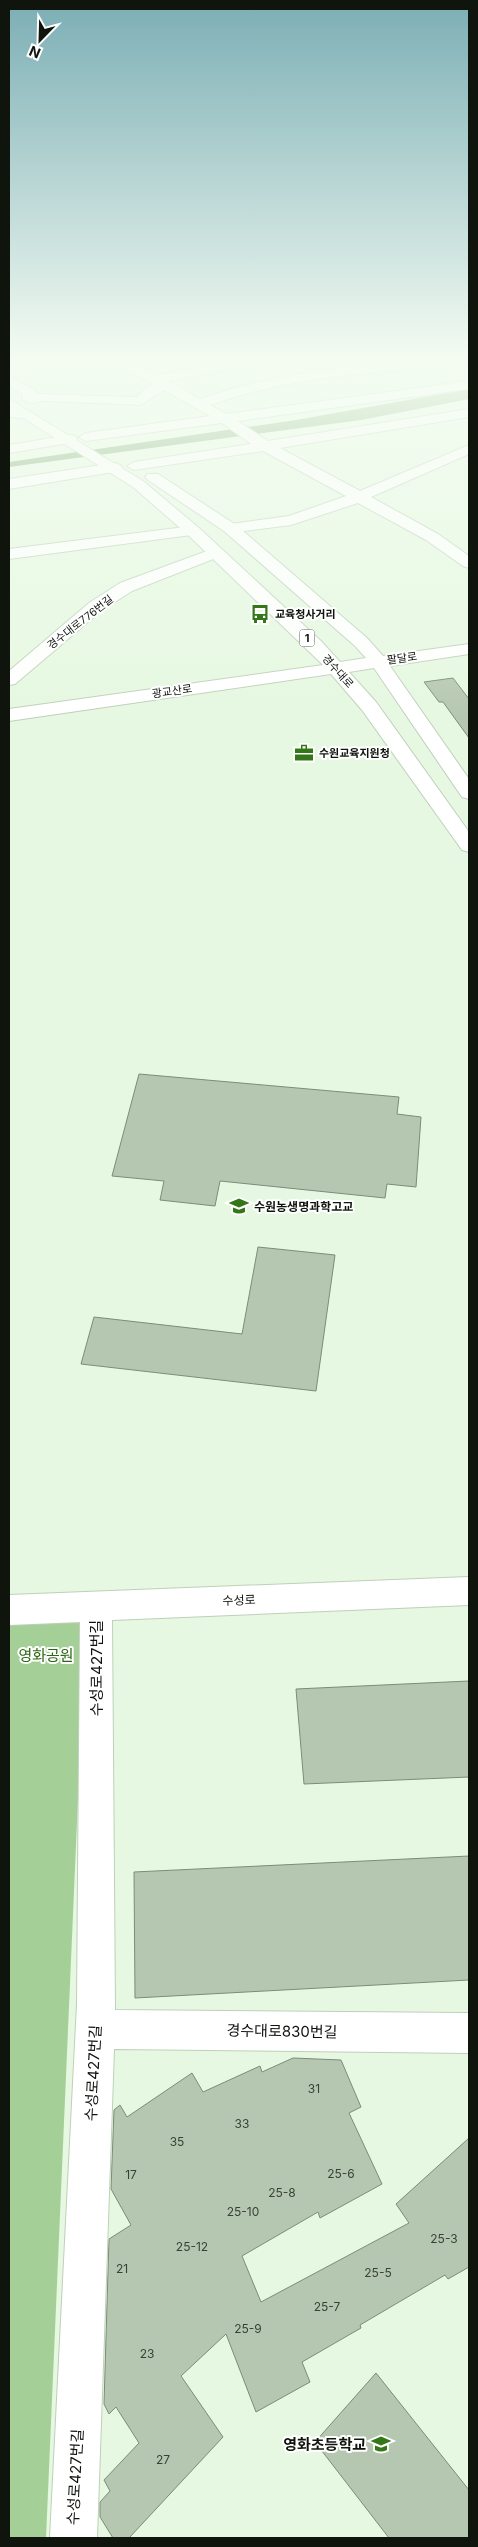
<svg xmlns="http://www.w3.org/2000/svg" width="478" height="2547" viewBox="0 0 478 2547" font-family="Inter,'Noto Sans KR',sans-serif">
<rect width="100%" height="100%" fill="#e6f8e1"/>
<path fill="#a4cf96" d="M 86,1614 L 46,2538 L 9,2538 L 9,1618 Z"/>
<path fill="#77a569" d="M 469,389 L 469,399 L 361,420 L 9,467 L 9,462 L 296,420 Z"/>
<path fill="#b6c7b1" stroke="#7c8c77" d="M 453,678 L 469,699 L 469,738 L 443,702 L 439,702 L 424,682 Z
M 139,1074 L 399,1097 L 397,1114 L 421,1117 L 416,1187 L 387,1184 L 385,1198 L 220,1181 L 215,1206 L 160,1200 L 164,1181 L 112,1176 Z
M 258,1247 L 335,1255 L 316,1391 L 81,1364 L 94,1317 L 242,1334 Z
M 469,1681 L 469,1777 L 304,1784 L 296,1689 Z
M 469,1856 L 469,1980 L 135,1998 L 134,1872 Z
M 293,2058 L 341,2060 L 361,2107 L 349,2113 L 382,2184 L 320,2218 L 318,2212 L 242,2256 L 261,2302 L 409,2223 L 396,2204 L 469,2138 L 469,2267 L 448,2279 L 445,2275 L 360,2325 L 361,2328 L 302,2362 L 310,2382 L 256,2412 L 226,2334 L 181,2376 L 223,2437 L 129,2538 L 113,2538 L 100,2517 L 100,2502 L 110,2491 L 104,2480 L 139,2443 L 116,2407 L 109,2414 L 104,2404 L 109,2239 L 131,2225 L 111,2189 L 114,2110 L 120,2105 L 127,2117 L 192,2073 L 203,2092 L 260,2066 L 262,2072 Z
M 376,2373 L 469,2490 L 469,2538 L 389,2538 L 315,2442 Z"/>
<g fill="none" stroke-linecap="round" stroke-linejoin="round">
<g stroke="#bfd0ba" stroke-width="2">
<path id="minor" d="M 15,362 L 39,362 L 37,365 L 9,371 L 9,363 Z
M 117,362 L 132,362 L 157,375 L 228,362 L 253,362 L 247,366 L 168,381 L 200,399 C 282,370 371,362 457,362 L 451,366 C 370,373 288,377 210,405 L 227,414 L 469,381 L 469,389 L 238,421 L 268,441 L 469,409 L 469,417 L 280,448 L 360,491 L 469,445 L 469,454 L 371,497 L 438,534 L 469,556 L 469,568 L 463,566 L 426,540 L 358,503 L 291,525 L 230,533 L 224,531 L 222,528 L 224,525 L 289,516 L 346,496 L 263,451 L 134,470 L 127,466 L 134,462 L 251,444 L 222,423 L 86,441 L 79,437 L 86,433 L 210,416 L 164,390 L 141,405 L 45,401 L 32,403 L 23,400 L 22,394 L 9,386 L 9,376 L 35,390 L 36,394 L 137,397 L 147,387 L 154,385 L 118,365 Z
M 9,409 L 29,411 L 36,415 L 29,419 L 9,417 Z
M 70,435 L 75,436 L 77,439 L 75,442 L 9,453 L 9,445 Z
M 115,463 L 120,465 L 123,468 L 120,471 L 9,489 L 9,479 Z
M 193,526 L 201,531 L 199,534 L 9,559 L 9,549 Z
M 215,548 L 221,550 L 223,553 L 221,556 L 132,591 L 101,611 L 15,684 L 9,685 L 9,671 L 89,603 L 120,583 Z
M 469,1577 L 469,1605 L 112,1620 L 115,2010 L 469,2013 L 469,2053 L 114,2049 L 97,2538 L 50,2538 L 77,2004 L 80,1622 L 9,1625 L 9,1595 Z"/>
</g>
<g stroke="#bfd0ba" stroke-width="2">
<path id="major" d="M 9,399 L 143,481 L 199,528 L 321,641 L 340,662 L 366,658 L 355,646 L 224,531 L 148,480 L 145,477 L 148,474 L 158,474 L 236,525 L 367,638 L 383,656 L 469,644 L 469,654 L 390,666 L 469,779 L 469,799 L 462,797 L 374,668 L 349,672 L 376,702 L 469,832 L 469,852 L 462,850 L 362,710 L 331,674 L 9,721 L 9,709 L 323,665 L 187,534 L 133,487 L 9,409 Z"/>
</g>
<use href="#minor" fill="#fff" fill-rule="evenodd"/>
<use href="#major" fill="#fff" fill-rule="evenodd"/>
</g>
<linearGradient id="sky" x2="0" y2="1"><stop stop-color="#7baeb5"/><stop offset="0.5" stop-color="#f4fcf2"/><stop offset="1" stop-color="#f4fcf2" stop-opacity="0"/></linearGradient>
<rect width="478" height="718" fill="url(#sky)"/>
<defs>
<g id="bus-bare" transform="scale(1.5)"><path d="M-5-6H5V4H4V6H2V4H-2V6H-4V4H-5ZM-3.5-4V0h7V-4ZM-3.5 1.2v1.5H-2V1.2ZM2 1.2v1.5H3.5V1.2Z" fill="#347718" stroke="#fff" stroke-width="2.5" paint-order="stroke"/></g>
<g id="office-bare" transform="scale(1.5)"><path d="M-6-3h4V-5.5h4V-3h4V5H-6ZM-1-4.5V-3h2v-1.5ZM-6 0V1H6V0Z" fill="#347718" stroke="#fff" stroke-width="2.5" paint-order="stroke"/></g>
<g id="school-bare" transform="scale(1.5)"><path d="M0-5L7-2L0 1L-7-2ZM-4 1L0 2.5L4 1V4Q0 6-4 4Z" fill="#347718" stroke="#fff" stroke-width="2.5" paint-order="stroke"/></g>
</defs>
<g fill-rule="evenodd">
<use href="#bus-bare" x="260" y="614"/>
<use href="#office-bare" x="304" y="753"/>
<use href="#school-bare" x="239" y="1206"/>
<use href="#school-bare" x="381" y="2444"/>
</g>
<g text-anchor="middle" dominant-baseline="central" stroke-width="4" stroke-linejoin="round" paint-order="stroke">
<g font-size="11" font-weight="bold" fill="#0f140d" stroke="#fff" text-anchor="start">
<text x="275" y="614">교육청사거리</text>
<text x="319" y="753">수원교육지원청</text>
</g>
<g font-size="11" fill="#0f140d" stroke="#fff">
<text transform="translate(80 622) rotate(-38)">경수대로776번길</text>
<text transform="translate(402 658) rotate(-8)">팔달로</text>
<text transform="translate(338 671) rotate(48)">경수대로</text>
<text transform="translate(172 691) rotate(-8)">광교산로</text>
</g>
<rect fill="#fff" stroke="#575a56" stroke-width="1" x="299.5" y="629.5" width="15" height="17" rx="4"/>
<g font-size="11" font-weight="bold" fill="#0f140d">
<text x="307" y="638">1</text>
</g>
<g font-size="12" font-weight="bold" fill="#0f140d" stroke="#fff" text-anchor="start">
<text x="254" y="1206">수원농생명과학고교</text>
</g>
<g font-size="12" fill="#0f140d" stroke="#fff">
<text transform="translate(239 1600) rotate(-2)">수성로</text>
</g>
<g font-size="12" fill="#394136">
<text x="314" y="2088">31</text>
<text x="242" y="2123">33</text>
<text x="177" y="2141">35</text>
<text x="341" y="2173">25-6</text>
<text x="131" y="2174">17</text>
<text x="282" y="2192">25-8</text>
<text x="243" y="2211">25-10</text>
<text x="444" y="2238">25-3</text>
<text x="192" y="2246">25-12</text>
<text x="122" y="2268">21</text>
<text x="378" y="2272">25-5</text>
<text x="327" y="2306">25-7</text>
<text x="248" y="2328">25-9</text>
<text x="147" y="2353">23</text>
<text x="163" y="2459">27</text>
</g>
<g font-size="15" fill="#2c6714" stroke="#fff">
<text x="46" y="1655">영화공원</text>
</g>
<g font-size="15" fill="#0f140d" stroke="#fff">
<text transform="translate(96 1668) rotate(-90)">수성로427번길</text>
<text transform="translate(282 2031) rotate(1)">경수대로830번길</text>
<text transform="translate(93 2073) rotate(-87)">수성로427번길</text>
<text transform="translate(75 2477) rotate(-87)">수성로427번길</text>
</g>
<g font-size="15" font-weight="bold" fill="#0f140d" stroke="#fff" text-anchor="end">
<text x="366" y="2444">영화초등학교</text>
</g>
</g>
<rect width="478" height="2547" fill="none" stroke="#0f140d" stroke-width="20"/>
<g transform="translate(40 40) rotate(203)" stroke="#ffffff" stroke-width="4" paint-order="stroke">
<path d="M0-4L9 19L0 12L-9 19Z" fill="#0f140d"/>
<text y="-8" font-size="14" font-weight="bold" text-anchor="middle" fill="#0f140d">N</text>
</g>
</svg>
